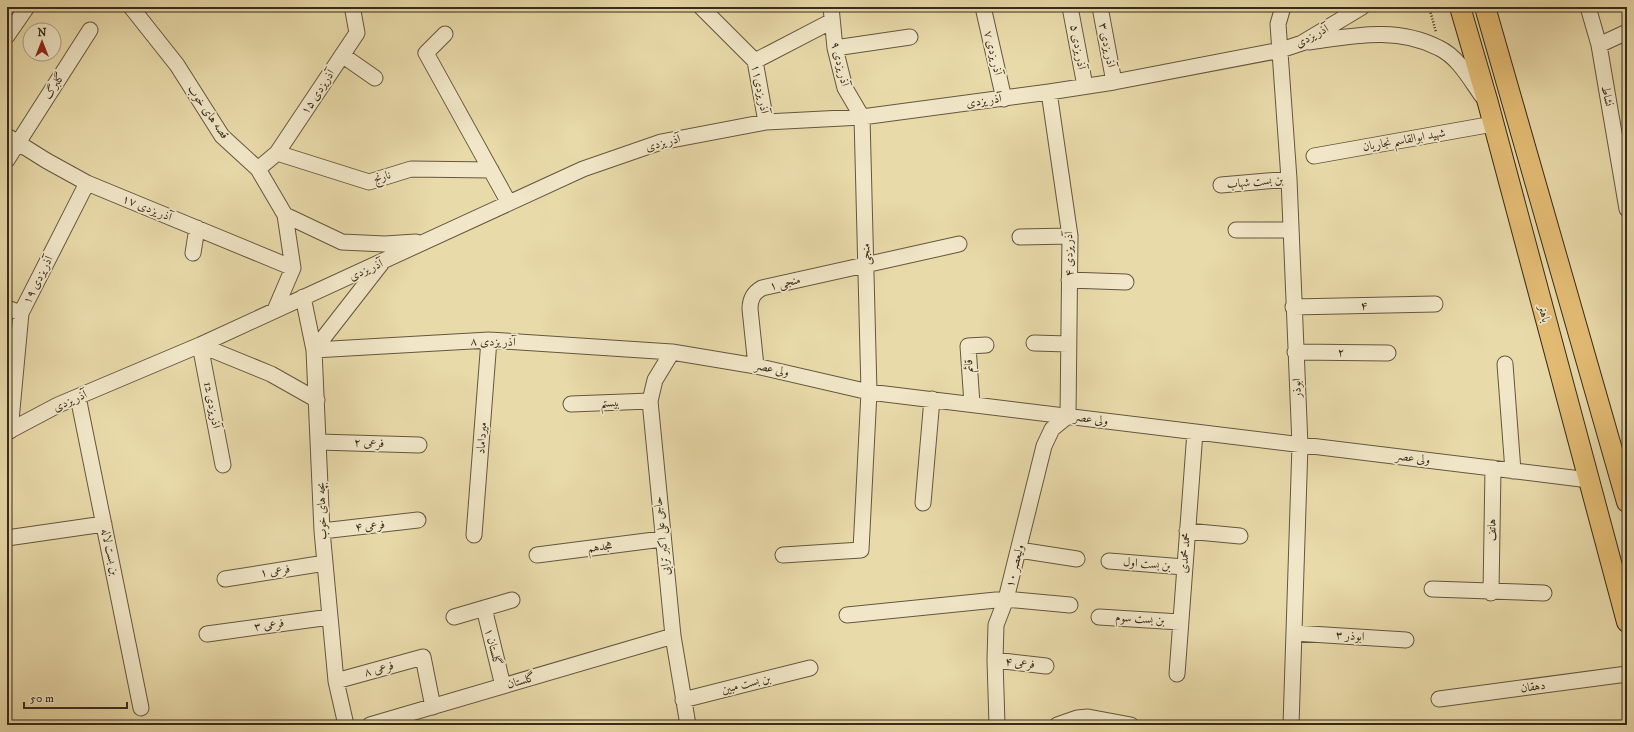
<svg xmlns="http://www.w3.org/2000/svg" width="1634" height="732" viewBox="0 0 1634 732" font-family="'IM FELL DW Pica',Amiri,serif">
<rect width="100%" height="100%" fill="#e9daaa"/>
<filter id="stains"><feTurbulence type="fractalNoise" baseFrequency=".005" numOctaves="4"/><feColorMatrix values="0 0 0 0 .2 0 0 0 0 .09 0 0 0 0 .02 0 0 0 .5 -.17"/></filter>
<radialGradient id="worn" r=".72"><stop offset=".6" stop-color="#630" stop-opacity="0"/><stop offset="1" stop-color="#630" stop-opacity=".3"/></radialGradient>
<g fill="none" stroke-linecap="round" stroke-linejoin="round">
<g stroke="#64573e" stroke-width="17">
<path id="minor" d="M 131,7 L 177,65 L 222,136 L 258,169 L 285,215 L 293,268 L 275,310
M 701,7 L 755,61 L 766,122
M 983,7 L 1004,99
M 1070,7 L 1085,86
M 1100,7 L 1114,82
M 1283,7 L 1278,24 L 1289,179 L 1300,445 L 1291,725
M 1588,7 L 1599,45 L 1627,209
M 445,34 L 426,53 L 509,203
M 7,36 L 27,7
M 1309,42 C 1353,36 1397,26 1439,48 C 1458,57 1470,79 1482,96
M 1599,45 L 1627,32
M 835,48 L 910,37
M 342,55 L 375,78
M 755,61 L 832,21
M 7,136 L 47,161 L 87,183 L 293,268
M 277,153 L 369,182 L 411,169 L 491,170
M 1314,156 L 1493,124
M 7,160 L 90,30
M 258,169 L 277,153 L 357,33 L 353,11 L 355,7
M 1221,185 L 1289,179
M 285,215 L 342,242 L 385,244 L 416,242
M 1236,230 L 1291,230
M 1020,237 L 1070,236
M 193,253 L 197,228
M 1069,280 L 1126,282
M 303,297 L 314,350 L 322,531 L 336,681 L 346,725
M 1293,307 L 1435,304
M 7,308 L 21,313
M 1034,343 L 1068,344
M 200,345 L 271,374 L 317,400
M 200,345 L 223,465
M 314,350 L 489,340 L 672,352 L 756,366 L 869,392 L 1589,480
M 314,350 L 381,264
M 672,352 L 655,380 L 650,401 L 673,636 L 688,725
M 1295,352 L 1388,353
M 1505,364 L 1513,471
M 756,366 L 750,309 C 750,299 753,293 762,288 L 959,244
M 78,397 L 141,708
M 571,404 L 650,401
M 972,404 L 968,346 L 986,345
M 10,431 L 21,313 L 87,183
M 7,432 L 58,405 L 200,345 L 583,169 L 661,142 L 766,122 L 862,117 L 1049,92 L 1114,82 L 1281,50 L 1302,43 L 1362,7
M 319,442 L 419,445
M 923,503 L 932,399
M 322,531 L 418,520
M 1187,531 L 1240,536
M 474,535 L 489,340
M 7,538 L 104,524
M 1019,550 L 1077,559
M 537,555 L 662,539
M 783,555 L 861,550 L 869,392 L 862,117 L 845,88 L 835,48 L 831,7
M 1109,561 L 1184,567
M 225,579 L 325,563
M 1432,589 L 1544,593
M 1491,593 L 1493,468
M 484,608 L 503,686
M 847,615 L 1006,599 L 1070,605
M 454,617 L 512,600
M 1099,617 L 1180,622
M 1294,633 L 1406,640
M 207,634 L 330,617
M 995,660 L 1046,666
M 1177,674 L 1195,432
M 336,681 L 423,657 L 433,707
M 1439,699 L 1627,674
M 683,700 L 810,668
M 370,725 L 673,636
M 997,725 L 995,660 L 996,625 L 1006,599 L 1044,446 L 1052,429 L 1068,416 L 1070,236 L 1049,92
M 1057,725 L 1077,718 L 1088,717 L 1131,725"/>
</g>
<g stroke="#382b1a" stroke-width="22">
<path id="major" d="M 1460,7 L 1488,103 L 1627,622
M 1485,7 L 1627,502"/>
</g>
<path stroke="#382b1a" stroke-width="2.5" stroke-dasharray="1 2" stroke-linecap="butt" d="M 1429,7 L 1436,32"/>
<use href="#minor" stroke="#f1e7c8" stroke-width="15"/>
<use href="#major" stroke="#e4bd75" stroke-width="20"/>
</g>
<g text-anchor="middle" dominant-baseline="central" stroke-width="3.5" stroke-linejoin="round" paint-order="stroke">
<g font-size="12" fill="#382b1a" stroke="#f1e7c8">
<text transform="translate(1312 36) rotate(-28)">آذر یزدی</text>
<text transform="translate(1107 45) rotate(79)">آذر یزدی ۳</text>
<text transform="translate(1078 47) rotate(80)">آذر یزدی ۵</text>
<text transform="translate(993 53) rotate(77)">آذر یزدی ۷</text>
<text transform="translate(840 64) rotate(77)">آذر یزدی ۹</text>
<text transform="translate(54 86) rotate(-57)">گلبرگ</text>
<text transform="translate(760 89) rotate(79)">آذر یزدی۱۱</text>
<text transform="translate(318 92) rotate(-56)">۱۵ آذریزدی</text>
<text transform="translate(1607 96) rotate(80)">نشاط</text>
<text transform="translate(984 101) rotate(-8)">آذر یزدی</text>
<text transform="translate(208 112) rotate(55)">قصه های خوب</text>
<text transform="translate(1404 140) rotate(-10)">شهید ابوالقاسم نجاریان</text>
<text transform="translate(663 143) rotate(-15)">آذر یزدی</text>
<text transform="translate(382 177) rotate(-16)">نارنج</text>
<text transform="translate(1255 182) rotate(-5)">بن بست شهاب</text>
<text transform="translate(147 208) rotate(22)">آذر یزدی ۱۷</text>
<text transform="translate(866 254) rotate(-91)">منجی</text>
<text transform="translate(1069 254) rotate(-91)">۴ آذر یزدی</text>
<text transform="translate(366 270) rotate(-24)">آذر یزدی</text>
<text transform="translate(38 280) rotate(-63)">آذر یزدی ۱۹</text>
<text transform="translate(785 283) rotate(-13)">منجی ۱</text>
<text transform="translate(1364 306) rotate(-1)">۴</text>
<text transform="translate(1544 314) rotate(75)">باهنر</text>
<text transform="translate(493 342) rotate(1)">۸ آذر یزدی</text>
<text x="1341" y="352">۲</text>
<text transform="translate(969 366) rotate(-94)">قائم</text>
<text transform="translate(772 369) rotate(12)">ولی عصر</text>
<text transform="translate(1297 388) rotate(-93)">ابوذر</text>
<text transform="translate(70 401) rotate(-24)">آذر یزدی</text>
<text transform="translate(610 403) rotate(-2)">بیستم</text>
<text transform="translate(212 405) rotate(79)">آذریزدی 12</text>
<text transform="translate(1091 419) rotate(7)">ولی عصر</text>
<text transform="translate(482 438) rotate(-86)">میرداماد</text>
<text transform="translate(369 443) rotate(2)">فرعی ۲</text>
<text transform="translate(1413 458) rotate(7)">ولی عصر</text>
<text transform="translate(322 511) rotate(-92)">بچه های خوب</text>
<text transform="translate(370 526) rotate(-6)">فرعی ۴</text>
<text transform="translate(1492 530) rotate(-89)">هاتف</text>
<text transform="translate(662 536) rotate(-96)">حاجی علی اکبر ترابی</text>
<text transform="translate(600 547) rotate(-7)">هجدهم</text>
<text transform="translate(110 552) rotate(78)">بن بست لاله</text>
<text transform="translate(1185 553) rotate(-86)">محمد محمدی</text>
<text transform="translate(1147 564) rotate(5)">بن بست اول</text>
<text transform="translate(1015 566) rotate(-76)">۱۰ ولیعصر</text>
<text transform="translate(275 571) rotate(-9)">فرعی ۱</text>
<text transform="translate(1140 619) rotate(4)">بن بست سوم</text>
<text transform="translate(269 625) rotate(-8)">فرعی ۳</text>
<text transform="translate(1350 636) rotate(4)">ابوذر ۳</text>
<text transform="translate(493 647) rotate(76)">گلستان ۱</text>
<text transform="translate(1020 663) rotate(6)">فرعی ۴</text>
<text transform="translate(379 669) rotate(-15)">فرعی ۸</text>
<text transform="translate(521 681) rotate(-16)">گلستان</text>
<text transform="translate(746 684) rotate(-14)">بن بست مبین</text>
<text transform="translate(1533 687) rotate(-7)">دهقان</text>
</g>
</g>
<rect width="1634" height="732" fill="none" stroke="#e9daaa" stroke-width="24"/>
<rect x="8" y="8" width="1618" height="716" fill="none" stroke="#382b1a" stroke-width="2"/>
<rect x="12" y="12" width="1610" height="708" fill="none" stroke="#382b1a"/>
<g transform="translate(42 42)"><circle r="19" fill="#f1e7c8" stroke="#a79c82"/>
<path d="M0-3L7 15L0 10L-7 15Z" fill="#8f2418"/>
<text y="-6" font-size="11" font-weight="bold" text-anchor="middle" fill="#382b1a">N</text>
</g>
<path d="M24 702v6h103v-6" fill="none" stroke="#382b1a" stroke-width="2"/>
<text x="30" y="702" font-size="12" fill="#382b1a" stroke="#f1e7c8" stroke-width="3" paint-order="stroke">50 m</text>
<rect width="100%" height="100%" filter="url(#stains)"/>
<rect width="100%" height="100%" fill="url(#worn)"/>
</svg>
